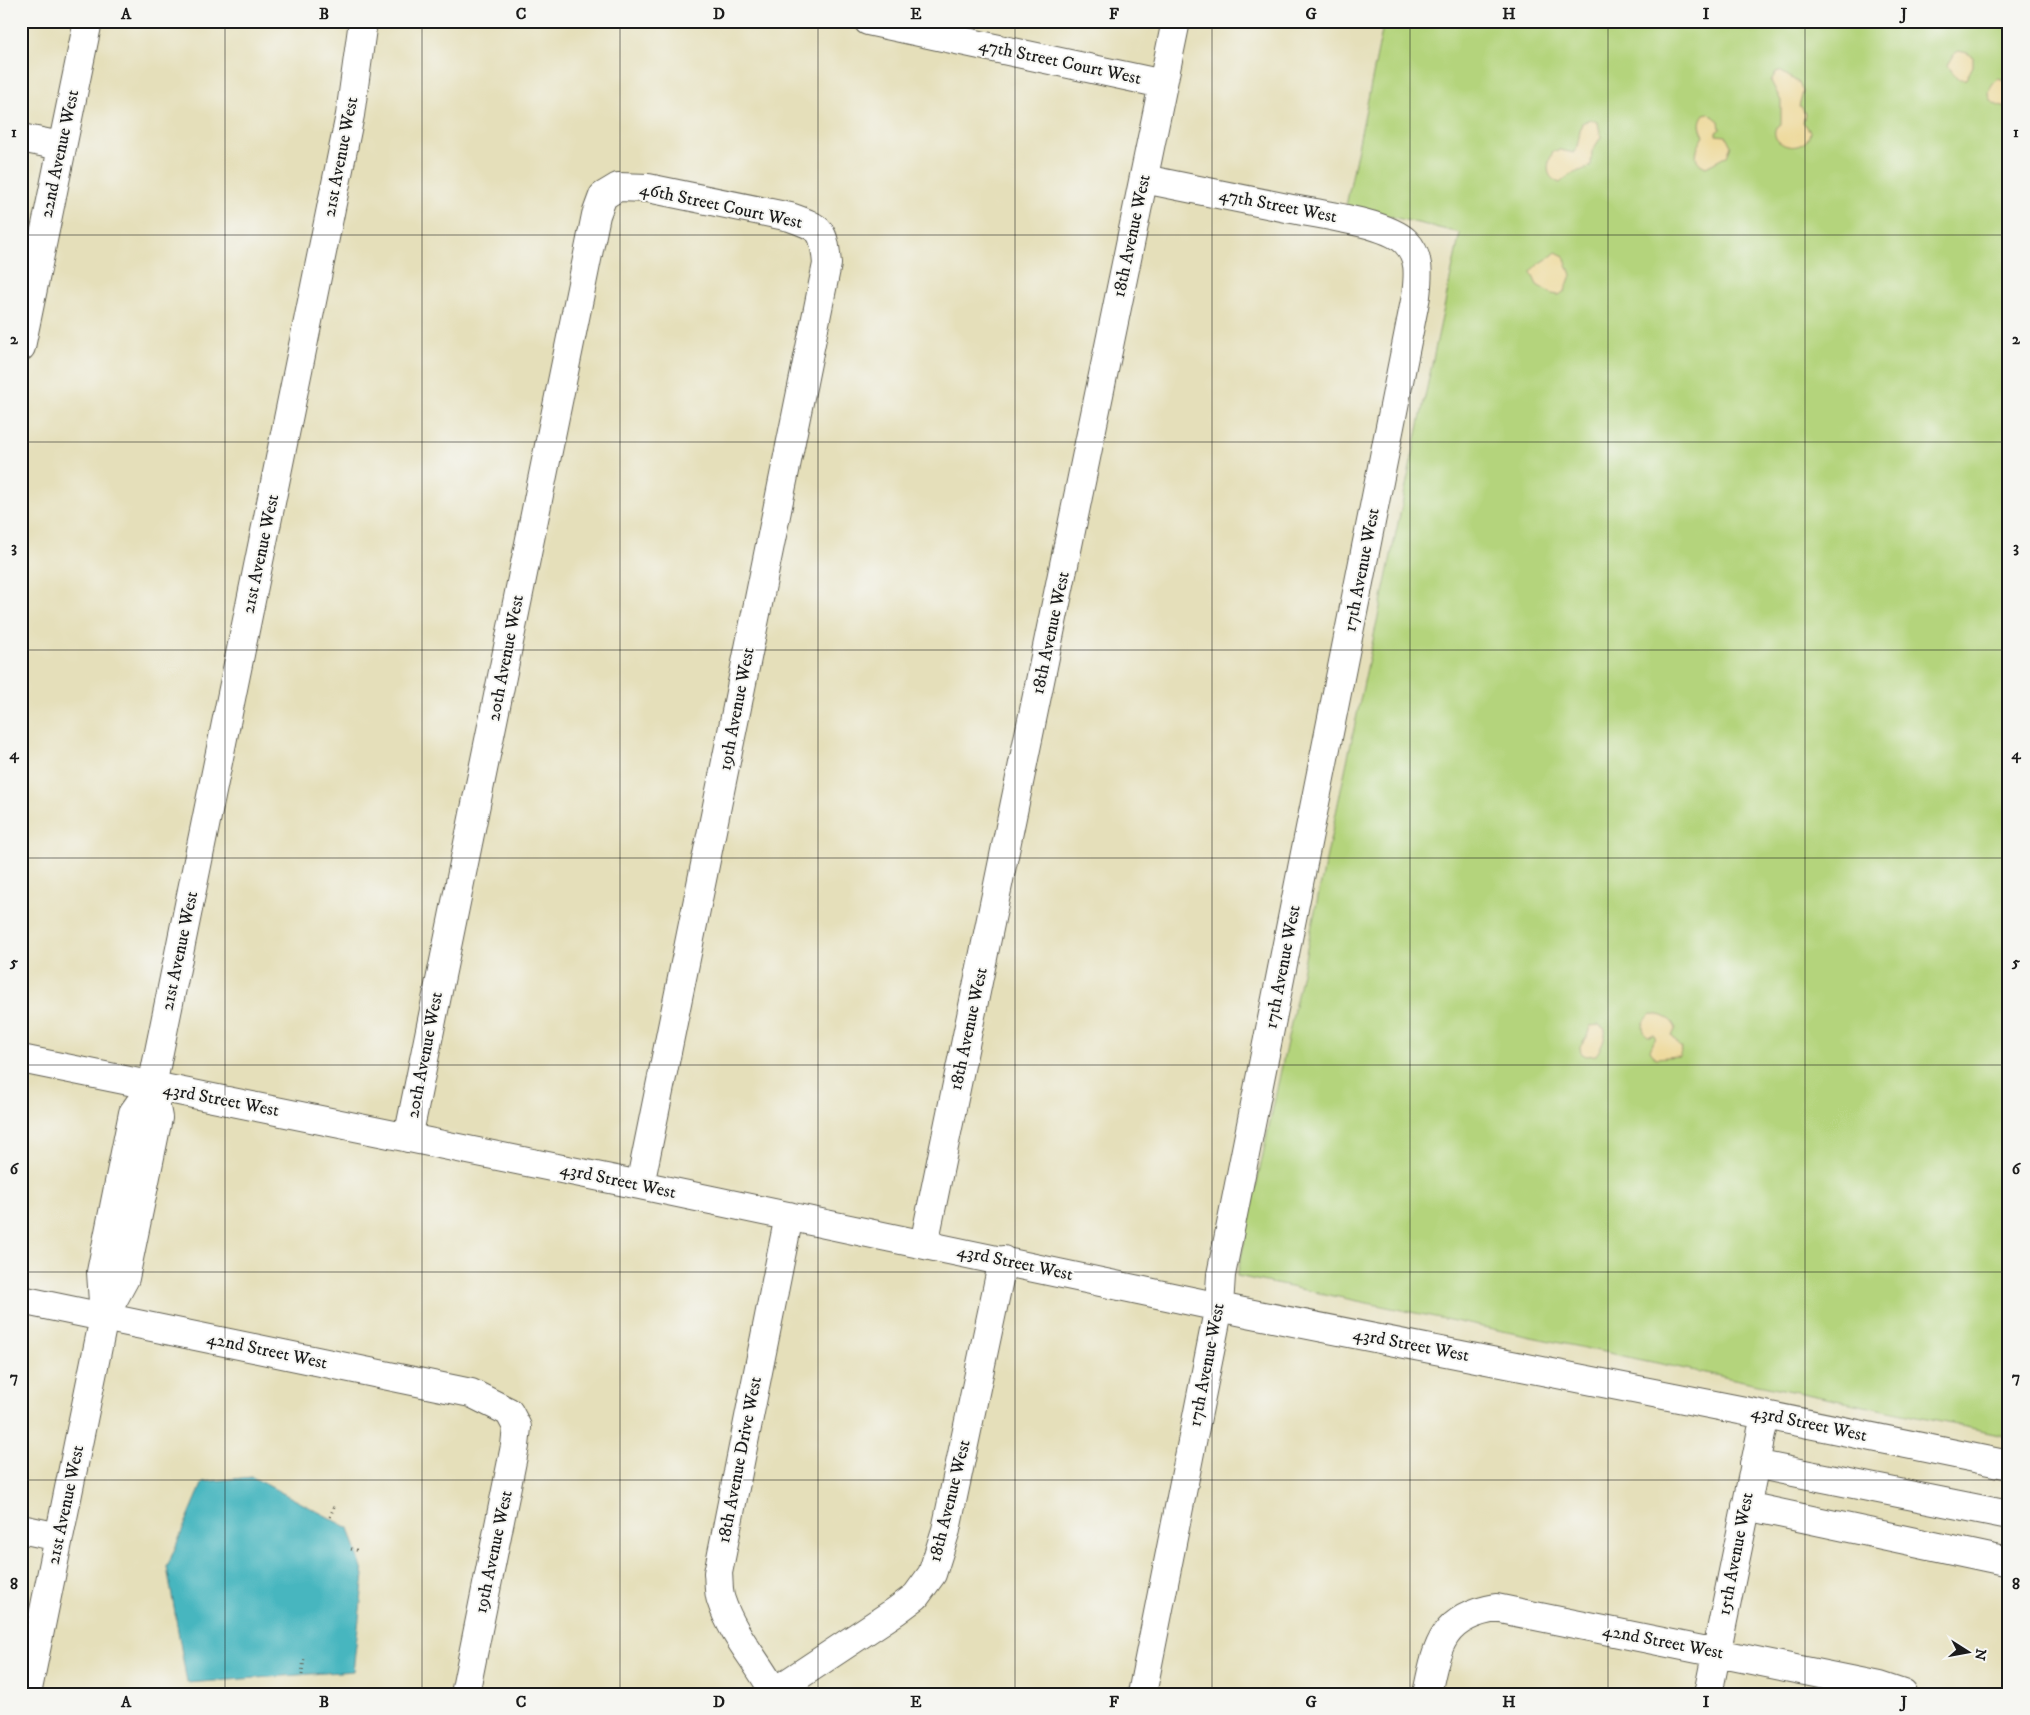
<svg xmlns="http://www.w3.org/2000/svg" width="2030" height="1715" viewBox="0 0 2030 1715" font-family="'IM FELL DW Pica',serif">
<rect width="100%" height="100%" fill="#f6f6f2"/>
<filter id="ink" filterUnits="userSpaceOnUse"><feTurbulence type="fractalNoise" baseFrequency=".02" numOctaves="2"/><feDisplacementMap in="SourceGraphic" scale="10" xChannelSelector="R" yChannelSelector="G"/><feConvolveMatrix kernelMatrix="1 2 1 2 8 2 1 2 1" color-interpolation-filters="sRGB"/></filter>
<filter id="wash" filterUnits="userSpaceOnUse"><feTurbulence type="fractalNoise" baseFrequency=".0096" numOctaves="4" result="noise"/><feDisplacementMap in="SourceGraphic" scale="20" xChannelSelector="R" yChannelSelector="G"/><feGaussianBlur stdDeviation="1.12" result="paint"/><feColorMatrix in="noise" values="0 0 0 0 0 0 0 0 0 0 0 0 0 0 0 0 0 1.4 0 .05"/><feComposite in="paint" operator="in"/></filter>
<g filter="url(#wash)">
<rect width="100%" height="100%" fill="#e5dfba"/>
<path fill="#b4d47b" stroke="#68784c" d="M 1384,21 L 2009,21 L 2009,1436 L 1237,1276 L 1460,233 L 1346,206 Z"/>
<path fill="#eeda9e" stroke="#857b5d" d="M 1959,51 L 1967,53 L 1973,57 L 1973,66 L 1966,79 L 1960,79 L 1952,72 L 1948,65 L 1955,53 Z
M 1780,71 L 1799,83 L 1803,92 L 1799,107 L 1802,108 L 1805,114 L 1803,122 L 1810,131 C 1808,156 1767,148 1776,127 L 1781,125 L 1781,101 L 1771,81 L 1776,72 Z
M 1999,78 L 2009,83 L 2009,108 C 2005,107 2000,107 1997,105 C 1984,99 1989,84 1999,78 Z
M 1709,113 L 1719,121 L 1720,129 L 1716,132 L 1716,135 L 1726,136 L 1731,146 L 1727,156 L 1706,167 C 1689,160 1698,147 1704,136 C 1700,128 1698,122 1704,114 Z
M 1591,119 L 1598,123 L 1601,137 L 1592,151 L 1591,166 C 1578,173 1572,171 1560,183 C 1544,177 1547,165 1553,151 L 1560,150 L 1574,153 C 1579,145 1579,132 1582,123 Z
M 1556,252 L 1564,256 L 1571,275 L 1565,291 L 1559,295 L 1552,294 L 1537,285 L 1531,272 C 1537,263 1548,260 1556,252 Z
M 1651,1014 C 1663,1015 1670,1017 1676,1028 L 1672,1036 L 1682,1049 L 1679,1056 L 1656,1058 L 1650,1050 L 1656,1037 L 1654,1035 L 1648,1036 C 1639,1029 1644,1020 1651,1014 Z
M 1599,1025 L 1605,1029 C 1606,1039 1601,1048 1596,1055 L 1586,1056 L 1581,1053 L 1580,1047 L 1587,1037 L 1590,1026 Z"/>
<path fill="#47b6bf" stroke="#32696e" d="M 252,1477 L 349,1528 L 364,1575 L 353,1671 L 187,1683 L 167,1567 L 203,1482 Z"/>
</g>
<g filter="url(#ink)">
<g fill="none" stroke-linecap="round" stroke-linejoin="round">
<g stroke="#626053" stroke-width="30">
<path id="minor" d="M 868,21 L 1163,84
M 21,138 L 61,146
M 21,347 L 88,21
M 21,1059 L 640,1185 L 1248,1313 L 1765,1415 L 2009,1465
M 408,1138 L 596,215 L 603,196 L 618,187 L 648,188 L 790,217 C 822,228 824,230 827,264 L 640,1185
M 924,1244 L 1176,21
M 21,1300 L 471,1393 L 509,1412 L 517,1427 L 515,1446 L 465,1694
M 104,1317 L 125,1278 L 158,1118 L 152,1086 L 350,115 L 363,21
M 1754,1464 L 2009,1515
M 1746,1506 L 2009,1562
M 21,1529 L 59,1537
M 774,1692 C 757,1661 732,1634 721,1600 C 718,1592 719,1581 718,1573 L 789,1216
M 27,1694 L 104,1317 L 101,1272 L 133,1113 L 152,1086
M 771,1694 L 896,1611 L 916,1596 L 932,1574 L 946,1530 L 1003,1260
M 1142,1694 L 1219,1306 L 1221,1275 L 1416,296 C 1418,277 1421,257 1406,242 C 1386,222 1316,214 1287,208 C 1239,198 1192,189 1144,179
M 1427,1694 C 1437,1646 1441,1617 1496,1608 L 1879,1686 L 1903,1694
M 1708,1694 L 1765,1415"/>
</g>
<path stroke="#626053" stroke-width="3" stroke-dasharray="1 4" stroke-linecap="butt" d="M 330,1517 L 335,1504
M 351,1549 L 360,1551
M 302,1675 L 304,1658"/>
<use href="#minor" stroke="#fff" stroke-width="28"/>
</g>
</g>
<path fill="none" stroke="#1c1c1c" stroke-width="1" stroke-opacity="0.55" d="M 225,21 L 225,1694M 422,21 L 422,1694M 620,21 L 620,1694M 818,21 L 818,1694M 1015,21 L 1015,1694M 1212,21 L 1212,1694M 1410,21 L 1410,1694M 1608,21 L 1608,1694M 1805,21 L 1805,1694M 21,235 L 2009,235M 21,442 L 2009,442M 21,650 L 2009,650M 21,858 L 2009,858M 21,1065 L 2009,1065M 21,1272 L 2009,1272M 21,1480 L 2009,1480"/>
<g text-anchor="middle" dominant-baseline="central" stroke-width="4" stroke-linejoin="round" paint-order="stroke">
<g font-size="18" fill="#1c1c1c" stroke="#f6f6f2">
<text transform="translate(1060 62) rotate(12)">47th Street Court West</text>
<text transform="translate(60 154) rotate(-78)">22nd Avenue West</text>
<text transform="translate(341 157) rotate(-79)">21st Avenue West</text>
<text transform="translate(721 206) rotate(12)">46th Street Court West</text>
<text transform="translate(1278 206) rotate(11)">47th Street West</text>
<text transform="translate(1132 236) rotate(-78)">18th Avenue West</text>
<text transform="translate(261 554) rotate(-78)">21st Avenue West</text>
<text transform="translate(1362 570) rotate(-79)">17th Avenue West</text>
<text transform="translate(1051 633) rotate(-78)">18th Avenue West</text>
<text transform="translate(506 658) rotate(-79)">20th Avenue West</text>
<text transform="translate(737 709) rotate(-79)">19th Avenue West</text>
<text transform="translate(180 951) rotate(-78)">21st Avenue West</text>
<text transform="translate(1283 967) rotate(-79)">17th Avenue West</text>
<text transform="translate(969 1029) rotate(-78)">18th Avenue West</text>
<text transform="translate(425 1055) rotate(-79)">20th Avenue West</text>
<text transform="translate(221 1100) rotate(11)">43rd Street West</text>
<text transform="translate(618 1181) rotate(12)">43rd Street West</text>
<text transform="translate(1015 1263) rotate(12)">43rd Street West</text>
<text transform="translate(1411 1345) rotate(11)">43rd Street West</text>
<text transform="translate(267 1351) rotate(12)">42nd Street West</text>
<text transform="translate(1207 1365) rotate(-79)">17th Avenue West</text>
<text transform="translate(1809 1424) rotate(12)">43rd Street West</text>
<text transform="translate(740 1460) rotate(-79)">18th Avenue Drive West</text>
<text transform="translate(950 1501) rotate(-76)">18th Avenue West</text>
<text transform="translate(66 1505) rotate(-78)">21st Avenue West</text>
<text transform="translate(494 1552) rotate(-78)">19th Avenue West</text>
<text transform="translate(1736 1554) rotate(-79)">15th Avenue West</text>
<text transform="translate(1663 1642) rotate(11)">42nd Street West</text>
</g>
</g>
<rect width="2030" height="1715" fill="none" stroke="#f6f6f2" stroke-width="55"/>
<g transform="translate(1968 1652) rotate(101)" stroke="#f6f6f2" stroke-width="4" paint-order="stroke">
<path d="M0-4L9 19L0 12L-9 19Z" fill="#1c1c1c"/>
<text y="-8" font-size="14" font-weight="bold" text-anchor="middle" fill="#1c1c1c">N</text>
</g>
<rect x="28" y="28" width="1974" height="1660" fill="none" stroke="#1c1c1c" stroke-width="2"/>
<g font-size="16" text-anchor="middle" font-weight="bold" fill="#1c1c1c">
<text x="126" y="19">A</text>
<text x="324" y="19">B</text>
<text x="521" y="19">C</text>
<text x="719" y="19">D</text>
<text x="916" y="19">E</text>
<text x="1114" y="19">F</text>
<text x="1311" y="19">G</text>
<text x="1509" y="19">H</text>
<text x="1706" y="19">I</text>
<text x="1904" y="19">J</text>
<text x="14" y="137">1</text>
<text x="2016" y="137">1</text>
<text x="14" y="344">2</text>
<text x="2016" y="344">2</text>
<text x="14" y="552">3</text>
<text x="2016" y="552">3</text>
<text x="14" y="759">4</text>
<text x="2016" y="759">4</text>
<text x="14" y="967">5</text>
<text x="2016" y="967">5</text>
<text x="14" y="1174">6</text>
<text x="2016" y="1174">6</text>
<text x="14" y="1382">7</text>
<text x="2016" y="1382">7</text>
<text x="14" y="1589">8</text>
<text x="2016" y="1589">8</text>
<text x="126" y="1707">A</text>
<text x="324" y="1707">B</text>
<text x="521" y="1707">C</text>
<text x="719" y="1707">D</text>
<text x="916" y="1707">E</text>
<text x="1114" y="1707">F</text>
<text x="1311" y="1707">G</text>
<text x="1509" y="1707">H</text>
<text x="1706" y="1707">I</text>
<text x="1904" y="1707">J</text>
</g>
</svg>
